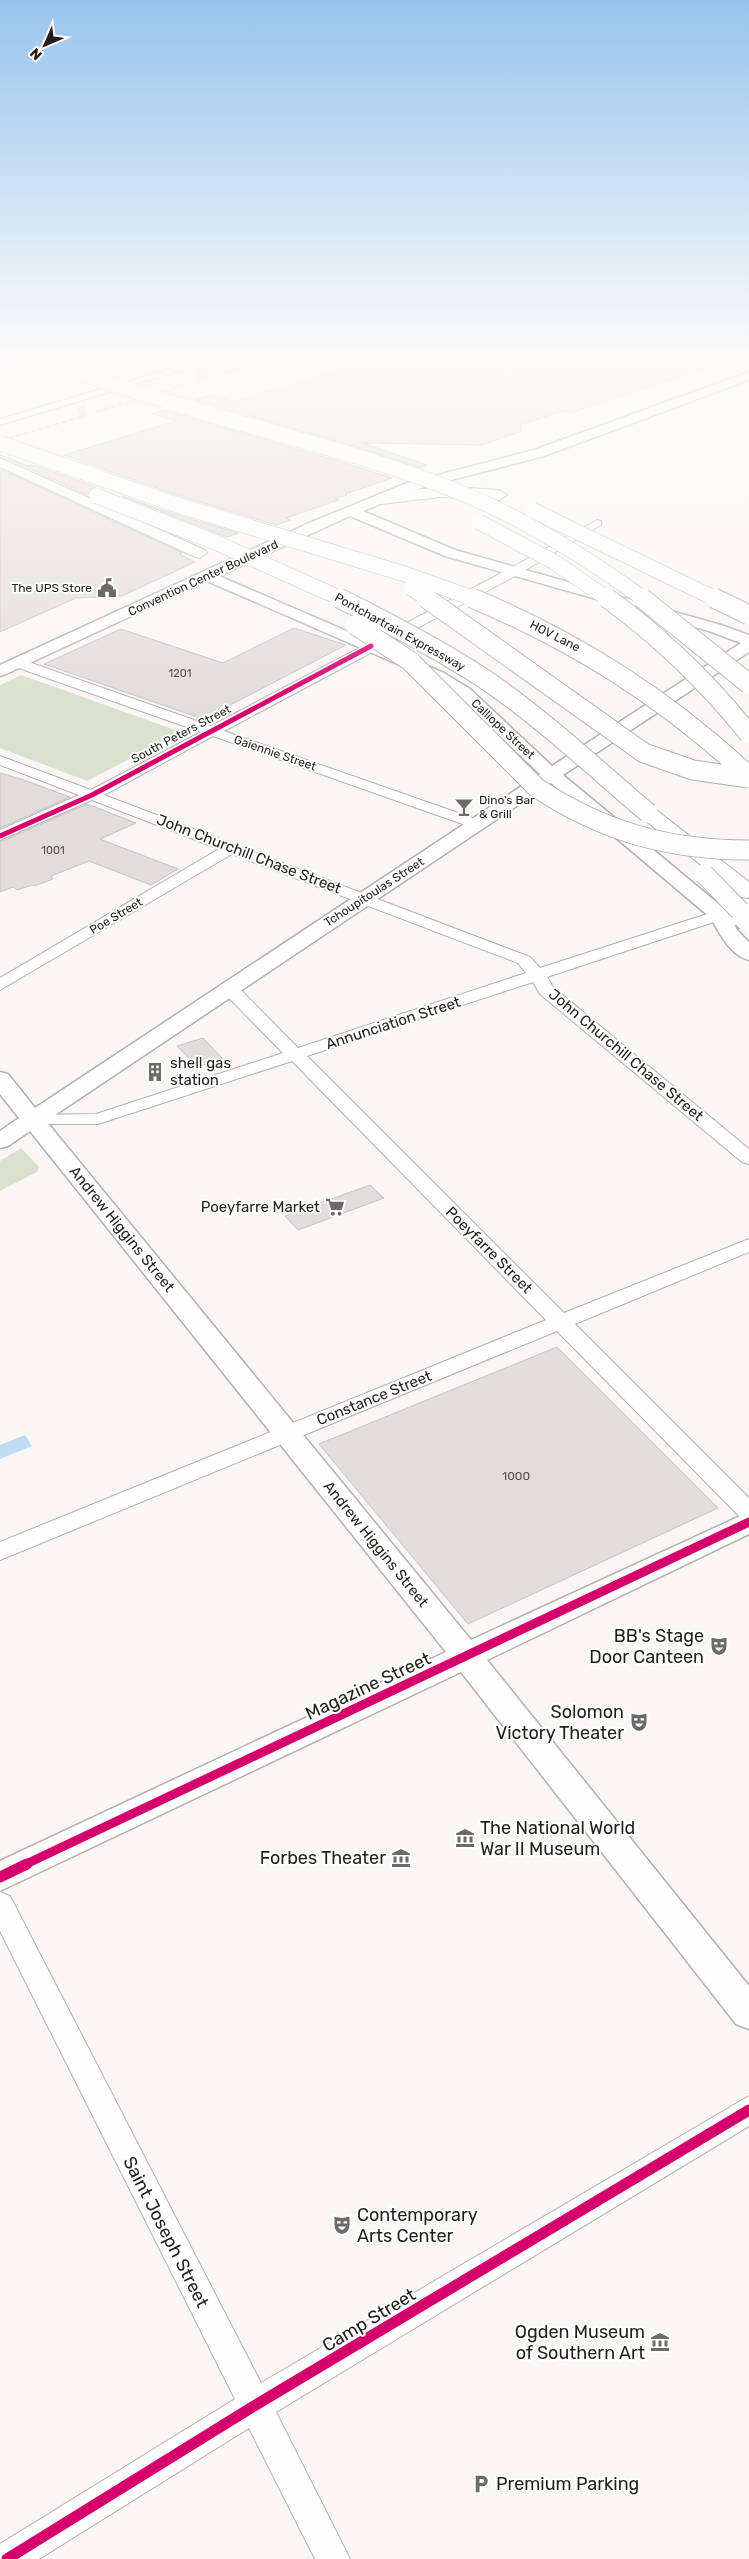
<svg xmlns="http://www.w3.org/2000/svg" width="749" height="2559" viewBox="0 0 749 2559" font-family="Rubik,sans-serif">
<rect width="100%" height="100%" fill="#faf6f5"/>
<path fill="#d8e1cd" d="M 21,675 L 35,680 L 181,732 L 87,781 L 0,748 L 0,685 Z
M 21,1148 L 39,1167 L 37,1172 L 0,1191 L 0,1161 Z"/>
<path fill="#c0dcf2" d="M 0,353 L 63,353 L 0,370 Z
M 25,1435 L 32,1446 L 0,1459 L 0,1445 Z"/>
<path fill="#e2ddda" stroke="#c7c2c1" d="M 391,353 L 700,353 L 734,360 L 570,413 L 562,411 L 520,425 L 522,431 L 482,445 L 363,443 L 427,465 L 421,468 L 351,445 L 195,400 L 211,395 L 234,402 Z
M 163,410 L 345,463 L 392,478 L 345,494 L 347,495 L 334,499 L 339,500 L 286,518 L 291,520 L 276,525 L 174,494 L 64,455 L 176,421 L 152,414 Z
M 0,455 L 29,466 L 34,465 L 96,487 L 91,489 L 88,495 Z
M 0,469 L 182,553 L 179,554 L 195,562 L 122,596 L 76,598 L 0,632 Z
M 122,496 L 168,512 L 238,533 L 227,537 Z
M 294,628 L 346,645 L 203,719 L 44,664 L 121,629 L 223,663 Z
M 0,773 L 24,780 L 70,797 L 0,828 Z
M 87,804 L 136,823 L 100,839 L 178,869 L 151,885 L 89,861 L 51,876 L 53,879 L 34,886 L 32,885 L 17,890 L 13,887 L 0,892 L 0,842 Z
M 203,1038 L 223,1059 L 197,1067 L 177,1046 Z
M 370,1185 L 384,1198 L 298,1230 L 285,1216 Z
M 557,1347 L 718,1508 L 468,1624 L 319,1444 Z"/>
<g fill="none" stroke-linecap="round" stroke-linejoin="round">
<path stroke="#dad5d4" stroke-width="11" stroke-dasharray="11 5.5" stroke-linecap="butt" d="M 197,376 L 208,373
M 79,412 L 87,410"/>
<g stroke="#b5b0ae" stroke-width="2">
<path id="minor" d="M 223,353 L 239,353 L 0,425 L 0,419 Z
M 264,353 L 279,353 L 222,372 L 214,370 Z
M 719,353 L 749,355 L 749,361 L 721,355 Z
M 597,520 L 601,521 L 601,525 L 517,575 L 224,731 L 481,821 L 483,824 L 481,827 L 471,827 L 213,736 L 104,795 L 530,957 L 540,968 L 729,907 L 741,907 L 743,910 L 741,913 L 547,977 L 553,987 L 749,1149 L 749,1164 L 742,1162 L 540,994 L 533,982 L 307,1056 L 564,1313 L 749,1239 L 749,1252 L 575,1324 L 749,1498 L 749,1520 L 741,1518 L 557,1331 L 0,1560 L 0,1542 L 546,1320 L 292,1061 L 98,1124 L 27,1124 L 24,1120 L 27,1116 L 33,1115 L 96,1114 L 283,1053 L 223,992 L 221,988 L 223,984 L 235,984 L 298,1048 L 526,973 L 518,963 L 232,854 L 0,990 L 0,978 L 219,849 L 92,800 L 0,840 L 0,830 L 79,795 L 0,765 L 0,756 L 91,790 L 201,732 L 13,666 L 12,663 L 18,659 L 23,660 L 211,726 L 509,569 Z
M 0,1892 L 10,1896 L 261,2383 L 749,2096 L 749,2126 L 276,2412 L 350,2559 L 315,2559 L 249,2428 L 39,2559 L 0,2559 L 0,2544 L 235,2399 L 0,1931 Z"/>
</g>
<g stroke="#b5b0ae" stroke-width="3">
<path id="tertiary" d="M 749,372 L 749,380 L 544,456 L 417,489 L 363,511 L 455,550 L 721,625 L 749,635 L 749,652 L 563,775 L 727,911 L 737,930 L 749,942 L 749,960 C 731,956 719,933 711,918 L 551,783 L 46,1121 L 471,1640 L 749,1512 L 749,1534 L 487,1660 L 749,1986 L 749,2029 L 736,2024 L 461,1672 L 0,1891 L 0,1861 L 446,1652 L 30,1131 L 8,1146 L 0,1148 L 0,1131 L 19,1118 L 0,1094 L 0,1072 L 8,1074 L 35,1108 L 540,774 L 458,697 L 432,679 L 207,581 L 6,674 L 0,676 L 0,665 L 309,523 L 407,483 L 534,450 ZM 350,516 L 445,556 L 709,631 L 741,643 L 552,766 L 470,689 L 444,673 L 219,576 Z"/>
</g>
<g stroke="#b5b0ae" stroke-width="2">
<path id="motorway" d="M 0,458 L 205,550 L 207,553 L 199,558 L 193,556 L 0,467 Z
M 455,487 L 499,490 L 507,495 L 499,500 L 440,497 L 381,504 L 373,499 L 376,496 L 410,490 Z
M 648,807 L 655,809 L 749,882 L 749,898 L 741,897 L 641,817 L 638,813 L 641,809 Z
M 720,908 L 749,914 L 749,928 L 712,920 L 709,915 L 712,910 Z"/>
</g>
<use href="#minor" fill="#fefefe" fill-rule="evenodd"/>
<use href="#tertiary" fill="#fefefe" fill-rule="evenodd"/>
<use href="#motorway" fill="#fefefe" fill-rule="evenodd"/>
<path stroke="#d5d3d2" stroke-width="2" stroke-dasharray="5.5 2.5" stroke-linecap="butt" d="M 216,376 L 293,353
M 95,412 L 206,379
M 0,441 L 87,415"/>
<g stroke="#b5b0ae" stroke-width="16" stroke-linecap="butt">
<path id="motorway-bridge-far2" d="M 21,353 C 88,376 155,399 223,418 C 306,442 391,463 471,497 C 533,524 590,560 644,599
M 0,443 L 171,503 L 408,575 L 475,599
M 97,496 L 217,543 L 342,599
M 532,510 L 716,599
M 479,522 L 554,562 L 608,599
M 411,588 L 428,599"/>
</g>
<g stroke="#b5b0ae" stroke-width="21" stroke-linecap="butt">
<path id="motorway-bridge-far1" d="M 339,598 C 389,623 439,649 486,680 C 543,719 595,768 648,813
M 426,598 L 644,753 L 693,770 L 749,778
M 472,598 C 577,642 665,698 749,776
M 607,598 C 661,637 707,682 749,734
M 642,598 L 749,684
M 714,598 L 749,615
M 355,625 L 410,661 L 537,788 C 604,832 669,850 749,850
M 704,874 L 746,917"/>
</g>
<g stroke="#b5b0ae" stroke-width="28" stroke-linecap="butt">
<path id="motorway-bridge" d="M 745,916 L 749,920"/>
</g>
<use href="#motorway-bridge-far2" stroke="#fefefe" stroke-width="15"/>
<use href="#motorway-bridge-far1" stroke="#fefefe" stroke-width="19"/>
<use href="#motorway-bridge" stroke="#fefefe" stroke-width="25"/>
<g stroke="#fff" stroke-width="7">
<path id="cycleway-far2" d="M 0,836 L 92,795 L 371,646"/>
</g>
<g stroke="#fff" stroke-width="12">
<path id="cycleway-far1" d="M 24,1865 L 749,1522"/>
</g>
<g stroke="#fff" stroke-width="14">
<path id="cycleway" d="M 0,1877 L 27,1864
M 7,2559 L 254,2406 L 749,2110"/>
</g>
<use href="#cycleway-far2" stroke="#d6006c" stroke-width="5"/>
<use href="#cycleway-far1" stroke="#d6006c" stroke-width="9"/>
<use href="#cycleway" stroke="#d6006c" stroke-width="11"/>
</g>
<linearGradient id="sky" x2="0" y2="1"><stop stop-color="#98c4ec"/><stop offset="0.5" stop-color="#fdfbfa"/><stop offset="1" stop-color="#fdfbfa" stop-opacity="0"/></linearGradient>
<rect width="749" height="711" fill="url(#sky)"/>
<defs>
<g id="civic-bare" transform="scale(1.5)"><path d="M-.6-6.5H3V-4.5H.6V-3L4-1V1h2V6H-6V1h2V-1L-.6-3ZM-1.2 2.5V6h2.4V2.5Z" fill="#6f6967" stroke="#fff" stroke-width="2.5" paint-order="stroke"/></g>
<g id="bar-bare" transform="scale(1.5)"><path d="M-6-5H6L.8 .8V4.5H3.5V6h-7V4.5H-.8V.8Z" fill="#6f6967" stroke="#fff" stroke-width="2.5" paint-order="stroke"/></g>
<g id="building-bare" transform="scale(1.5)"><path d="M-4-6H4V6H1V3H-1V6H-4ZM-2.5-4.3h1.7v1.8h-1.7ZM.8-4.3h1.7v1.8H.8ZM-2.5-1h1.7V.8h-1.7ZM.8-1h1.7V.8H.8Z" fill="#6f6967" stroke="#fff" stroke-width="2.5" paint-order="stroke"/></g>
<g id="supermarket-bare" transform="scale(1.5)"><path d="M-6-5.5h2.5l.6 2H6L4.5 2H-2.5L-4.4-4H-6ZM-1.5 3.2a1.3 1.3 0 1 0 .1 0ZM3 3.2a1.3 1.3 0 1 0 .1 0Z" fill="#6f6967" stroke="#fff" stroke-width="2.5" paint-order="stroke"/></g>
<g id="theatre-bare" transform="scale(1.5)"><path d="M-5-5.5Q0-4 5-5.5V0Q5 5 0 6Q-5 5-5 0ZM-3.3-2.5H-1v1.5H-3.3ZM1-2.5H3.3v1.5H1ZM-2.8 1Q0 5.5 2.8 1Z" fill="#6f6967" stroke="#fff" stroke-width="2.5" paint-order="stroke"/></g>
<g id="museum-bare" transform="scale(1.5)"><path d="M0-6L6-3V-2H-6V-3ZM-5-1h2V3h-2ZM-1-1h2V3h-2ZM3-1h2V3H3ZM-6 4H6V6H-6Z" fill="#6f6967" stroke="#fff" stroke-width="2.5" paint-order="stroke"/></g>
<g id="parking-bare" transform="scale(1.5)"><path d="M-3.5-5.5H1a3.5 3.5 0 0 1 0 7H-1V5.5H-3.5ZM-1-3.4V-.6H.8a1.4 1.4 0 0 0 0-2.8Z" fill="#6f6967" stroke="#fff" stroke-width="2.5" paint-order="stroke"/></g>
</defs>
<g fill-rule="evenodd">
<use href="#civic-bare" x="107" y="588"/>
<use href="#bar-bare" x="464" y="807"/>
<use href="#building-bare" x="155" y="1072"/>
<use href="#supermarket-bare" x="335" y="1207"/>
<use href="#theatre-bare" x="719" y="1646"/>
<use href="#theatre-bare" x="639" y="1722"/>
<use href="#museum-bare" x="465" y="1838"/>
<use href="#museum-bare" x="401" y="1858"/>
<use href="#theatre-bare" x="342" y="2225"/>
<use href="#museum-bare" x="660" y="2342"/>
<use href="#parking-bare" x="481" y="2484"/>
</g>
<g text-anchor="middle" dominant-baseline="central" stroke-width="4" stroke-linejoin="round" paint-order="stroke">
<g font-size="11" fill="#544e4c">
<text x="180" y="673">1201</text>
<text x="53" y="850">1001</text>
</g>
<g font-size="12" fill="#241d1b" stroke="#fff">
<text transform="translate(203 578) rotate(-25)">Convention Center Boulevard</text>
<text transform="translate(400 632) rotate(29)">Pontchartrain Expressway</text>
<text transform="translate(555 636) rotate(27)">HOV Lane</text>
<text transform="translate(503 729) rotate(43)">Calliope Street</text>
<text transform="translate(181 734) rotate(-28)">South Peters Street</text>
<text transform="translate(275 753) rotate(19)">Gaiennie Street</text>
<text transform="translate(374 892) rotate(-33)">Tchoupitoulas Street</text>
<text transform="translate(116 916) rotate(-31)">Poe Street</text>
</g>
<g font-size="12" fill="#241d1b" stroke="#fff" text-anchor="end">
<text x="92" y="588">The UPS Store</text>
<text x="479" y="800" text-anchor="start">Dino's Bar<tspan x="479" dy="14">&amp; Grill</tspan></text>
</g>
<g font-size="12" fill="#544e4c">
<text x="516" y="1476">1000</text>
</g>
<g font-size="15" fill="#241d1b" stroke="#fff">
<text transform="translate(249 854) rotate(21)">John Churchill Chase Street</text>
<text transform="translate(393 1023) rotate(-18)">Annunciation Street</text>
<text transform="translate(626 1055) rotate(40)">John Churchill Chase Street</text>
<text transform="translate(122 1229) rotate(51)">Andrew Higgins Street</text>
<text transform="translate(489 1250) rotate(45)">Poeyfarre Street</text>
<text transform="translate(374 1398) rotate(-22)">Constance Street</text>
<text transform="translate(376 1544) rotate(51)">Andrew Higgins Street</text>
</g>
<g font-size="15" fill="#241d1b" stroke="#fff" text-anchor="start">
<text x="170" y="1063">shell gas<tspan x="170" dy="17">station</tspan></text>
<text x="320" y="1207" text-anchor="end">Poeyfarre Market</text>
</g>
<g font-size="18" fill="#241d1b" stroke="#fff" text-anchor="end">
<text x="704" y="1636">BB's Stage<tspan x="704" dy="21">Door Canteen</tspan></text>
<text x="624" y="1712">Solomon<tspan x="624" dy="21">Victory Theater</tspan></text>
<text x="480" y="1828" text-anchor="start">The National World<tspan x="480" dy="21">War II Museum</tspan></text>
<text x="386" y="1858">Forbes Theater</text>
<text x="357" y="2215" text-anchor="start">Contemporary<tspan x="357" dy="21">Arts Center</tspan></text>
<text x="645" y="2332">Ogden Museum<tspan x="645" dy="21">of Southern Art</tspan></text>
<text x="496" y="2484" text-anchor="start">Premium Parking</text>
</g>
<g font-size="18" fill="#241d1b" stroke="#fff">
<text transform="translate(368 1686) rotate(-25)">Magazine Street</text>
<text transform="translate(166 2232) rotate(63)">Saint Joseph Street</text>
<text transform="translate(369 2320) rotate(-31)">Camp Street</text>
</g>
</g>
<g transform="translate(45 45) rotate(225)" stroke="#ffffff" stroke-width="4" paint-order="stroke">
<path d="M0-4L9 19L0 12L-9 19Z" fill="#241d1b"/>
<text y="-8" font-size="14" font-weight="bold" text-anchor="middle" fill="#241d1b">N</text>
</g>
</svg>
